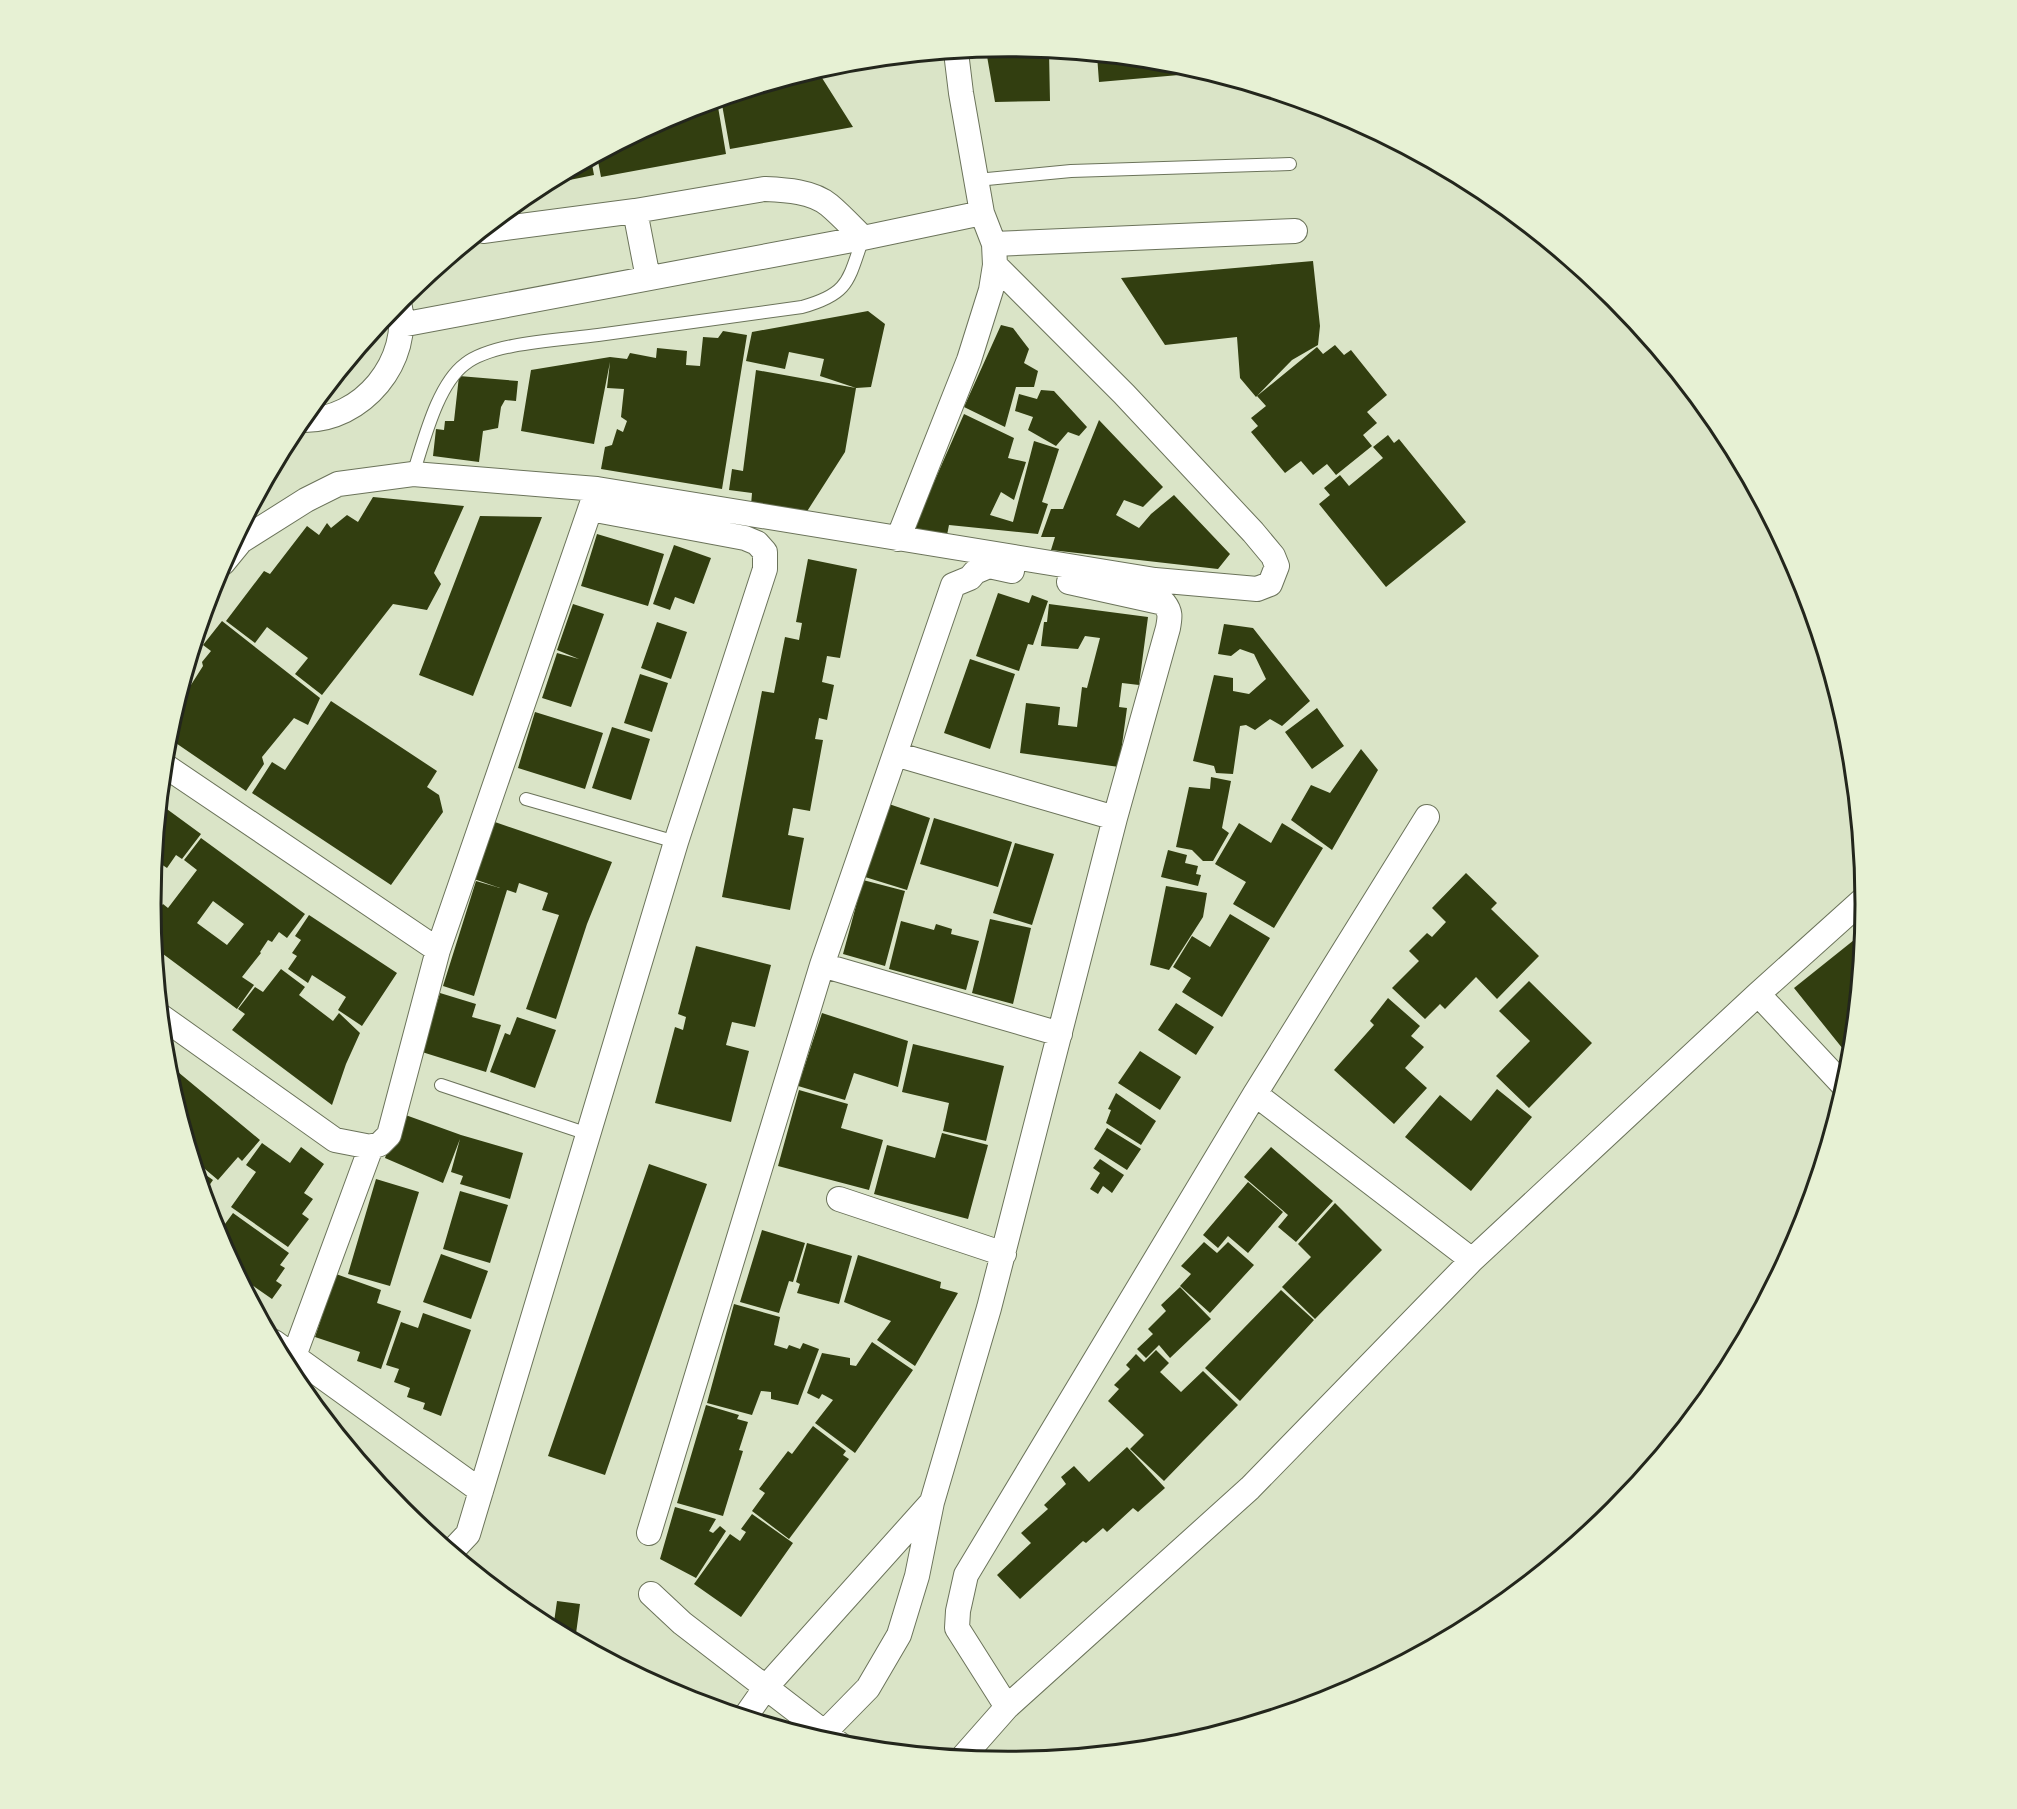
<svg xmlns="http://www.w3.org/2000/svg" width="2017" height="1809" viewBox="0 0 2017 1809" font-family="Roboto,sans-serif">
<rect width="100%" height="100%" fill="#dae4c7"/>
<path fill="#323e10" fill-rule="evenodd" d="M 1035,49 L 1049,51 L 1050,101 L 995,102 L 987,56 Z
M 1097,55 L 1176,63 L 1179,64 L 1179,75 L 1099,82 Z
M 817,70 L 853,127 L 730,149 L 721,99 Z
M 717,101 L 726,154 L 601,177 L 597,156 L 680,112 Z
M 591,159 L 594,175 L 545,185 L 545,184 Z
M 1313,261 L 1320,326 L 1318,345 L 1292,360 L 1256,397 L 1240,378 L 1237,337 L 1165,345 L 1121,278 Z
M 868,311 L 885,324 L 871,387 L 856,388 L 820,376 L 824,359 L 789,352 L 785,369 L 746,361 L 752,332 Z
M 1001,325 L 1013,328 L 1029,349 L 1024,363 L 1038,371 L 1034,387 L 1016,387 L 1005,427 L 964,407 Z
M 723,331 L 747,335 L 722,489 L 601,469 L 605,447 L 612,445 L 617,429 L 623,432 L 627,421 L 621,417 L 624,389 L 607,388 L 610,362 L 594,444 L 521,431 L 531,370 L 610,357 L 627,359 L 630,353 L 656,358 L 657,348 L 687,351 L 686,365 L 700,366 L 703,337 L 718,338 Z
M 1335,345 L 1344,355 L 1351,350 L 1387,395 L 1367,412 L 1377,423 L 1363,435 L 1372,446 L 1336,475 L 1327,464 L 1313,475 L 1301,461 L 1285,473 L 1251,432 L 1258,426 L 1251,418 L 1266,406 L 1257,396 L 1317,347 L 1323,354 Z
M 756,370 L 856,388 L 845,452 L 806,513 L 751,505 L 752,493 L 729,490 L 732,469 L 743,471 Z
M 459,376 L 518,381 L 516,401 L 505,400 L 501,407 L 498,428 L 483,431 L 479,462 L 433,456 L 436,429 L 444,430 L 445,421 L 454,421 Z
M 1041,390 L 1054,391 L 1087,427 L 1079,436 L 1068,432 L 1056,446 L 1028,430 L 1033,417 L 1015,411 L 1019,394 L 1037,399 Z
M 964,414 L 1014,438 L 1008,458 L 1026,462 L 1014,500 L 1001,492 L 990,515 L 1013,522 L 1034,441 L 1059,449 L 1042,502 L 1048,504 L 1038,534 L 949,525 L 947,535 L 912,532 Z
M 1099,420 L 1163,487 L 1143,507 L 1124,500 L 1116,515 L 1139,528 L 1151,514 L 1174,495 L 1230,554 L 1218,569 L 1051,550 L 1055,537 L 1041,537 L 1051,509 L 1063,509 Z
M 1388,435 L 1394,443 L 1399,439 L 1466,522 L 1386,587 L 1319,504 L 1330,495 L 1324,488 L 1340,475 L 1349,486 L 1383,458 L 1373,447 Z
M 373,497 L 464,506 L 434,573 L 441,584 L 427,610 L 393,604 L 322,695 L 295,674 L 308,658 L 267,627 L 255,643 L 226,621 L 264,571 L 270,574 L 307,526 L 319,535 L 327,523 L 331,528 L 347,515 L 358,522 Z
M 480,516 L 542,517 L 473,696 L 419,675 Z
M 597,534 L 664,554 L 648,606 L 581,586 Z
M 674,545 L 711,558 L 694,604 L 675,597 L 670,610 L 653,604 Z
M 808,559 L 857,569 L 840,658 L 827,656 L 822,682 L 834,685 L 827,720 L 819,718 L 815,739 L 823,740 L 810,811 L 793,808 L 788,835 L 804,838 L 790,910 L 722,897 L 762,691 L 774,693 L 785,637 L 799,640 L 802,623 L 796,622 Z
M 998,593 L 1029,603 L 1032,595 L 1048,601 L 1033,645 L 1028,644 L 1019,671 L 976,656 Z
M 573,604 L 604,614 L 571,707 L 542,698 L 557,653 L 579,659 L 557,650 Z
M 1049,604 L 1148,617 L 1139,685 L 1122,683 L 1119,707 L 1127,708 L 1119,767 L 1020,753 L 1026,703 L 1060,707 L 1058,725 L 1077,727 L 1082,687 L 1087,688 L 1100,638 L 1085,636 L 1078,649 L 1041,646 L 1044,622 L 1047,622 Z
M 222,621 L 320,698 L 308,725 L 294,718 L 262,757 L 264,764 L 246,791 L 167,737 L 183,684 L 189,688 L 203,666 L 202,662 L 211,651 L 203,645 Z
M 657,622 L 687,632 L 671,679 L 641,668 Z
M 1224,624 L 1253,628 L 1310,701 L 1282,726 L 1270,719 L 1255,730 L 1246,725 L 1240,726 L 1233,774 L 1216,773 L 1214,766 L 1193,761 L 1214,675 L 1233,678 L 1233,691 L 1249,694 L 1266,679 L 1254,654 L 1240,649 L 1231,656 L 1218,654 Z
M 970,659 L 1015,674 L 990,749 L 944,733 Z
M 640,674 L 668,683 L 652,732 L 624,723 Z
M 331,701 L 437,771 L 427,787 L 439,795 L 443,812 L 391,885 L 252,793 L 272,762 L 285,770 Z
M 1317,708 L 1344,746 L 1312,769 L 1285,732 Z
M 535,712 L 603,733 L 585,789 L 518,768 Z
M 612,727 L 650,739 L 631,800 L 592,788 Z
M 1361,749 L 1378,770 L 1332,850 L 1291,820 L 1311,785 L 1330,793 Z
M 1211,777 L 1231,781 L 1222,828 L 1229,833 L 1213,861 L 1203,861 L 1192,850 L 1176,847 L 1189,787 L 1210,789 Z
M 160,804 L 201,834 L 182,859 L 176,855 L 167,868 L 161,864 L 153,875 Z
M 889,804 L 930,818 L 907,890 L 865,877 Z
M 934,818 L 1012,842 L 998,887 L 920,864 Z
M 492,821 L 612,862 L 587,924 L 556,1019 L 526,1009 L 559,915 L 542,910 L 548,893 L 519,883 L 516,893 L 507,890 L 474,996 L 443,986 L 476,881 L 500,888 L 471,878 Z
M 1239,823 L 1271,843 L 1282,823 L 1323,848 L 1274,928 L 1233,904 L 1246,882 L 1215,864 Z
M 201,838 L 305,914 L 287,938 L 279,932 L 272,942 L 268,940 L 260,952 L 261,953 L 242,977 L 254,985 L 237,1009 L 155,948 L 151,912 L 155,915 L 163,904 L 168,908 L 197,870 L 184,860 ZM 213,901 L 244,924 L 227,945 L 197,923 Z
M 1015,843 L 1054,854 L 1032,925 L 993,913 Z
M 1168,850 L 1187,855 L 1185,863 L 1198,866 L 1196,874 L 1201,875 L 1198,886 L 1161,877 Z
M 1466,873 L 1497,903 L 1491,909 L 1539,956 L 1497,999 L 1476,977 L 1445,1009 L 1440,1004 L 1425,1019 L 1392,988 L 1419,961 L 1409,951 L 1427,933 L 1432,937 L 1446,922 L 1432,908 Z
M 863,880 L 905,891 L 885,966 L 843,954 Z
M 1166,886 L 1207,893 L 1203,917 L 1169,970 L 1150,965 Z
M 1230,914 L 1270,938 L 1222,1017 L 1182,992 L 1191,978 L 1173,967 L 1192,936 L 1210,947 Z
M 309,915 L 397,973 L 362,1026 L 338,1010 L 346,997 L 312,975 L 308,983 L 288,969 L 297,956 L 292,953 L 301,940 L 295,936 Z
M 990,919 L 1031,928 L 1013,1004 L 972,993 Z
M 901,921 L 934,930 L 936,924 L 952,929 L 951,934 L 979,941 L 966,990 L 889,969 Z
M 1864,932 L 1854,1029 L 1851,1059 L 1794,988 Z
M 696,946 L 771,965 L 755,1027 L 732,1022 L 726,1045 L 749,1051 L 731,1122 L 655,1103 L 675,1027 L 683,1030 L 686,1017 L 678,1014 Z
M 281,969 L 305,987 L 299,995 L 333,1021 L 339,1013 L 360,1033 L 346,1064 L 332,1105 L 232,1030 L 245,1014 L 238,1009 L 255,987 L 263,992 Z
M 1529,981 L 1592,1043 L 1529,1108 L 1496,1076 L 1530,1041 L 1499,1011 Z
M 440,993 L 476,1004 L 472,1017 L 501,1025 L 486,1072 L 422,1052 Z
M 1388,998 L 1420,1026 L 1411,1036 L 1424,1047 L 1405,1068 L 1427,1088 L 1394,1124 L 1334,1070 L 1374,1025 L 1370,1021 Z
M 1176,1003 L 1214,1027 L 1196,1055 L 1158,1030 Z
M 822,1013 L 908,1041 L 898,1087 L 854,1073 L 845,1100 L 798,1086 Z
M 517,1017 L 556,1030 L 535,1088 L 490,1072 L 505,1033 L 510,1035 Z
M 913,1044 L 1004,1066 L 986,1141 L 943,1131 L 949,1103 L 902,1092 Z
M 1140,1051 L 1181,1077 L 1160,1110 L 1118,1083 Z
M 166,1062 L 260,1140 L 242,1161 L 238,1157 L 218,1180 L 193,1159 L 192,1156 L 198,1149 L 188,1140 L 167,1072 Z
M 1497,1089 L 1532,1117 L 1471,1191 L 1405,1137 L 1440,1095 L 1471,1121 Z
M 799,1090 L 848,1104 L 841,1128 L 883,1140 L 869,1190 L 778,1166 Z
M 1116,1093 L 1156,1121 L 1141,1145 L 1106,1123 L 1111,1110 L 1108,1109 Z
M 400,1113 L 461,1135 L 523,1153 L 510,1199 L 460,1184 L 463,1176 L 451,1172 L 460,1139 L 443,1183 L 385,1158 Z
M 1107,1128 L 1141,1149 L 1127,1170 L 1094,1149 Z
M 942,1133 L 988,1145 L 968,1219 L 874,1194 L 887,1145 L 935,1158 Z
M 262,1143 L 290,1163 L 301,1147 L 324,1164 L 304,1193 L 313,1199 L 302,1214 L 309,1219 L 288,1247 L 231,1207 L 256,1172 L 246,1165 Z
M 1271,1147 L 1333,1201 L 1296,1242 L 1278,1227 L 1288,1215 L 1244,1177 Z
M 1100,1159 L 1124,1175 L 1112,1193 L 1103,1186 L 1098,1194 L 1090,1189 L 1100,1173 L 1093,1168 Z
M 649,1164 L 707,1184 L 605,1475 L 548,1456 Z
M 196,1168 L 213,1180 L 204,1193 Z
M 376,1179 L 419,1192 L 390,1286 L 348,1274 Z
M 1248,1182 L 1283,1212 L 1248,1253 L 1228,1236 L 1218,1248 L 1203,1235 Z
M 460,1191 L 508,1205 L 490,1263 L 443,1249 Z
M 1335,1203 L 1382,1250 L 1315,1319 L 1282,1287 L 1311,1257 L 1298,1244 Z
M 210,1213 L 225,1224 L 233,1213 L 289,1253 L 280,1265 L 285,1268 L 276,1281 L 282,1285 L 272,1299 L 239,1276 L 216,1233 Z
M 762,1230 L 805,1243 L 793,1282 L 789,1281 L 779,1313 L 740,1302 Z
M 1204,1242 L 1217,1253 L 1228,1242 L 1254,1265 L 1210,1313 L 1180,1286 L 1191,1274 L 1181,1266 Z
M 807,1243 L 852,1256 L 839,1304 L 797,1293 L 800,1284 L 796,1282 Z
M 441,1254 L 488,1271 L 471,1319 L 423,1302 Z
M 858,1255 L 941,1282 L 940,1288 L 958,1293 L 915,1366 L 877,1340 L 891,1321 L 844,1302 Z
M 336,1274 L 381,1290 L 377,1303 L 401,1311 L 381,1369 L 357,1361 L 360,1352 L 315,1337 Z
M 1180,1287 L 1211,1319 L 1170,1358 L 1159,1345 L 1146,1358 L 1137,1349 L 1153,1334 L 1148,1329 L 1166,1311 L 1161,1305 Z
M 1281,1290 L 1314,1320 L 1240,1401 L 1205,1368 Z
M 734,1304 L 780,1317 L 774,1345 L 787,1349 L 789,1345 L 800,1349 L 803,1343 L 819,1349 L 798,1405 L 771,1399 L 771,1392 L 761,1391 L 752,1415 L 707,1403 Z
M 423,1313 L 471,1330 L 441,1416 L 423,1409 L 425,1403 L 407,1397 L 410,1388 L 394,1382 L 399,1369 L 386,1365 L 401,1322 L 418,1328 Z
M 872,1342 L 913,1370 L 855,1453 L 815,1423 L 833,1400 L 822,1394 L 819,1399 L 807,1393 L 822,1353 L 850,1358 L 850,1365 L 856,1366 Z
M 1156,1350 L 1169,1363 L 1160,1372 L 1181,1392 L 1203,1371 L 1238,1405 L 1164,1481 L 1130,1449 L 1144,1435 L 1108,1401 L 1119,1389 L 1114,1385 L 1130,1369 L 1126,1365 L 1136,1354 L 1144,1362 Z
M 706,1405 L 739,1415 L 737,1419 L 748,1422 L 739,1450 L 743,1451 L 723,1516 L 677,1503 Z
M 813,1426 L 846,1451 L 843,1455 L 849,1459 L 789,1539 L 752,1511 L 765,1493 L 759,1489 L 788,1451 L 792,1454 Z
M 1127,1447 L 1165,1488 L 1138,1512 L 1133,1508 L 1107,1532 L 1103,1528 L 1086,1543 L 1083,1541 L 1020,1599 L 997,1575 L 1031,1543 L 1021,1533 L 1048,1509 L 1044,1505 L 1066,1484 L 1061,1477 L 1074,1466 L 1089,1482 Z
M 675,1507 L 716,1519 L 709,1531 L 713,1533 L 720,1526 L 726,1531 L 696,1578 L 660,1559 Z
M 752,1514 L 793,1543 L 741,1617 L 694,1584 L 730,1534 L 740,1541 L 746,1532 L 741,1529 Z
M 557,1601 L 580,1604 L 575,1641 L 553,1629 Z"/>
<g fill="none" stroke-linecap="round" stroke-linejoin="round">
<g stroke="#6b735a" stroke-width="14">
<path id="service" d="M 977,180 L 1071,171 L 1290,164
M 413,474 C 424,441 437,385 465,364 C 493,342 562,340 598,335 C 666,326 734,316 802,307 C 849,294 848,281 863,238
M 526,799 L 676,842
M 441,1085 L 588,1134"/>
</g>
<g stroke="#6b735a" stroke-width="26">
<path id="minor" d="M 635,211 L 648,278
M 483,231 L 635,211 L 764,189 C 785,190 812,191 829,205 C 841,215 852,227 863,238
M 994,244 L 1295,231
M 401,325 L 863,238 L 982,213
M 302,420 C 362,422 413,360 399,302
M 898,539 L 969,360 L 991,290 L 995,265 L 994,244 L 982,213 L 961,93 L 956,52
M 223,563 L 241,541 L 306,500 L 338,484 L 413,474 L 597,489
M 895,754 L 953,585 L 970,578 L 975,572 L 989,566 L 1012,571
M 164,765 L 438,950
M 822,965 L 1060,1034
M 1758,994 L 1845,1087
M 162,1017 L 335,1140 L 371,1147 L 380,1144 L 389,1135 L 438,950 L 597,489 L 1155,580 L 1257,589 L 1270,584 L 1277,566 L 1273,556 L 1253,532 L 1124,394 L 995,265
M 1255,1094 L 1472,1260
M 839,1199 L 1004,1254
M 274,1342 L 481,1491
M 294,1356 L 371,1147
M 649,1533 L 822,965 L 895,754 L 1115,818
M 451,1552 L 468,1534 L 676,842 L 765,569 L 765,552 L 757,543 L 745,538 L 590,509
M 651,1594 L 682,1623 L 842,1746
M 1007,1707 L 957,1628 L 958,1611 L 966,1575 L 1255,1094 L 1427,817
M 745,1717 L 766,1687 L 932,1502
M 818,1739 L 868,1688 L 899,1635 L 917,1576 L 932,1502 L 989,1308 L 1115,818 L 1168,628 C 1170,617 1171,612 1164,603 L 1069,582
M 962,1758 L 1007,1707 L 1250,1488 L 1472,1260 L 1758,994 L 1866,897"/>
</g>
<use href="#service" stroke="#fff" stroke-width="12"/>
<use href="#minor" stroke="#fff" stroke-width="24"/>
</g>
<path d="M0 0H2017V1809H0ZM161 904a847 847 0 1 1 1694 0a847 847 0 1 1-1694 0Z" fill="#e7f1d4" fill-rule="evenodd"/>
<path fill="none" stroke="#23261c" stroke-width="3" d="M161 904a847 847 0 1 1 1694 0a847 847 0 1 1-1694 0Z"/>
</svg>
